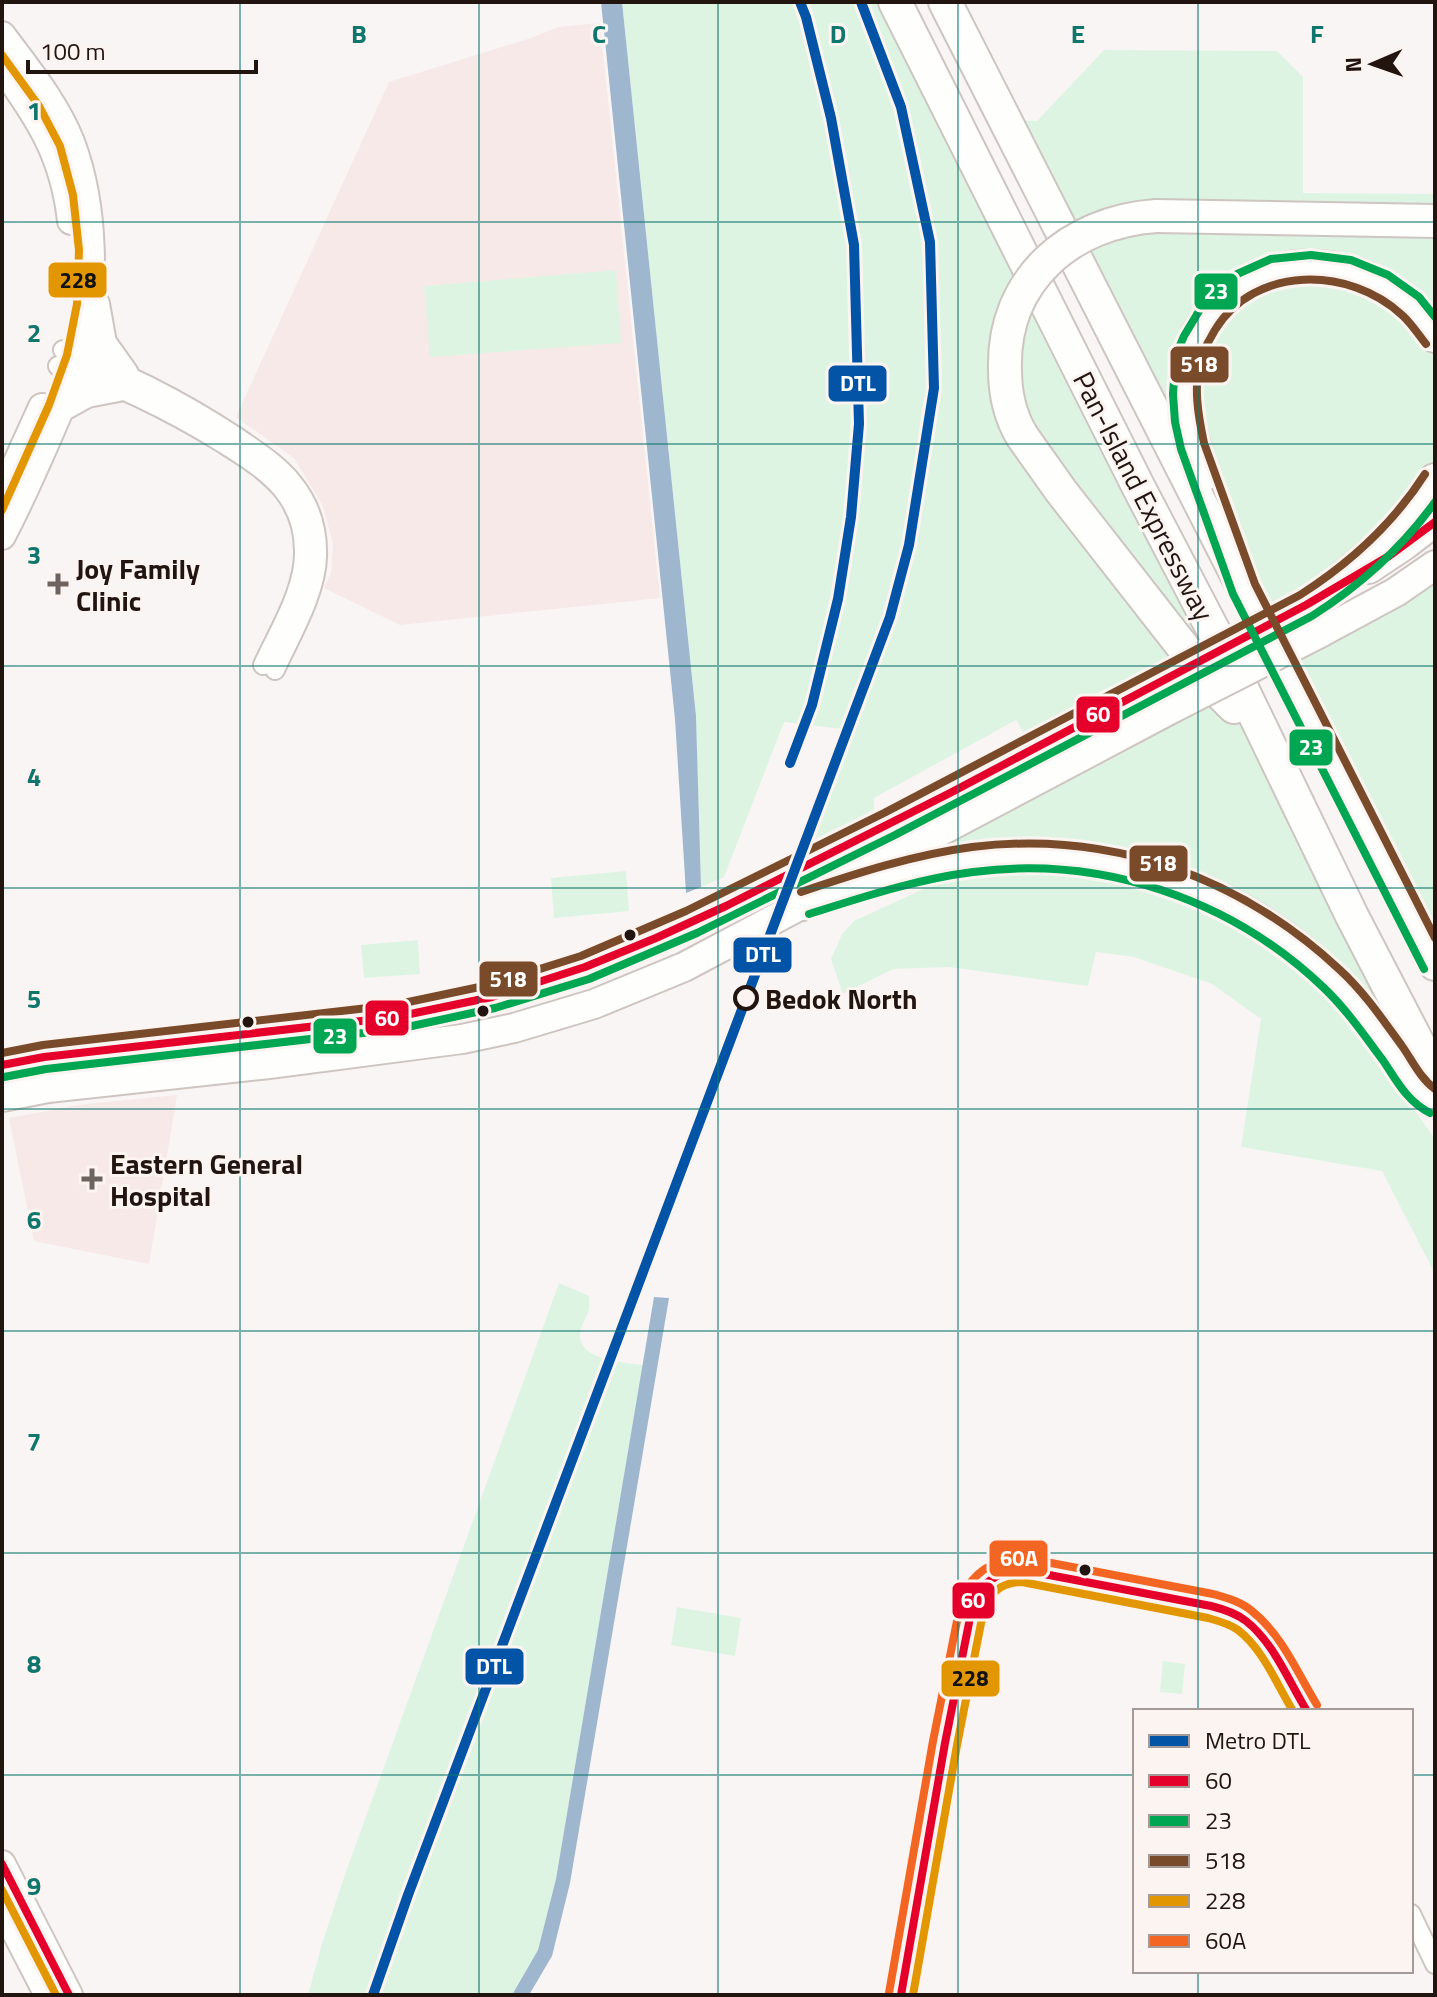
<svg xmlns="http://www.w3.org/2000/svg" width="1437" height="1997" viewBox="0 0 1437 1997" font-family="'Titillium Web',sans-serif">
<rect width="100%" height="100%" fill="#f9f5f4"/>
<path fill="#f7e9e7" d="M 600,23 L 660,598 L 400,625 L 324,588 L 331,573 L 333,544 L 323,506 L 294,458 L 236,417 L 389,82 L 531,38 L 559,27 Z
M 177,1095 L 149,1264 L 34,1241 L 9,1118 L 78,1105 Z"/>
<path fill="#def4e3" d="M 622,2 L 885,2 L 1025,280 L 999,374 L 1187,663 L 1031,746 L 1016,720 L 874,798 L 874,810 L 802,846 L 802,831 L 842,729 L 784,722 L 724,877 L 701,887 L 696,716 Z
M 1104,50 L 1277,51 L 1303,77 L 1303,193 L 1435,194 L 1435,522 L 1263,627 L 1004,120 L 1037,121 Z
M 616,270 L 621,343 L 430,357 L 424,286 Z
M 1035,281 L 1222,647 L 1193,661 L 1008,400 Z
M 1435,565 L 1435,964 L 1277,655 Z
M 1215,688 L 1232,706 L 1427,1063 L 1354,1003 L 1173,881 L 903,851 Z
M 1014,863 L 1120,873 L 1226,915 L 1332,991 L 1435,1139 L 1435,1274 L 1382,1171 L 1241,1147 L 1261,1019 L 1212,984 L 1134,957 L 1096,952 L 1088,986 L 949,967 L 893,969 L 843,994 L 831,959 L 842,934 L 854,921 L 934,884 Z
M 626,871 L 629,911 L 554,918 L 551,878 Z
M 418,940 L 420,974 L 364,978 L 361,945 Z
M 559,1283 L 589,1296 C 589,1300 589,1305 589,1309 C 587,1317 581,1325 580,1333 C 578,1361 624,1362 643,1365 L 556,1879 L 538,1950 L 512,1995 L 308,1995 L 322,1944 L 342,1883 Z
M 677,1607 L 741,1618 L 735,1656 L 671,1645 Z
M 1163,1661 L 1185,1664 L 1182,1694 L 1160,1692 Z"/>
<path fill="#9eb7cf" d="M 601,2 L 622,2 L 696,716 L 701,887 L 686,893 L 675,719 Z
M 654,1297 L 669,1298 L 570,1883 L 552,1956 L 529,1995 L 512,1995 L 538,1950 L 556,1879 Z"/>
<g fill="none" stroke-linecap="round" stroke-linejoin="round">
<g stroke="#cec5c1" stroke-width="22">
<path id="street" d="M 63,350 C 125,371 182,401 237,437 C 257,451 278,464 293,483 C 310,504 318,530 317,557 C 316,594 290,637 275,670
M 58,366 C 117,384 172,412 224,444 C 244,457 266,470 282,489 C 296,506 304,528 304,551 C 305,589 279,630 263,665
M 1411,1914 L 1435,1964
M 901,1995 L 945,1743 L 974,1598 C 987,1579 999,1569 1023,1570 L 1211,1606 C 1223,1609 1235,1613 1246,1621 C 1268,1638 1291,1686 1307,1711"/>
</g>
<g stroke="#cec5c1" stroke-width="30">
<path id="secondary" d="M 2,35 C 27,69 55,102 71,142 C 95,205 97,293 79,358 C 72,381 63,404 53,426 C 37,463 21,500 2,536
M 2,67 C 39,118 64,156 71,221
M 96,304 L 103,343 L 125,374
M 60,409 L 87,394 L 118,388
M 2,495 L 42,407
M 2,1864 L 69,1995
M 2,1906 L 48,1995"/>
</g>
<g stroke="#cec5c1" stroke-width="32">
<path id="primary" d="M 1369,569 L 1405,545 L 1435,522
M 1320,633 L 1396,592 L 1435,565
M 2,1065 L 44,1057 L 396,1017 L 505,994 L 552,979 L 613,956 L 742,898 L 892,823 L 1160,680
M 2,1097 L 48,1088 L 269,1064 L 462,1039 L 514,1028 L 594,1004 L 684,967 L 1173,708"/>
</g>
<g stroke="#cec5c1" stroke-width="36">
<path id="highway" d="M 895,2 L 1138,486 L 1222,647 L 1352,916 L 1435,1076
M 945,2 L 1435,964
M 1156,216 L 1435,221
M 1022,436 L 1061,491 L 1215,688 L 1234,707
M 1203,475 C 1189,434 1176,387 1193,344 C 1199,329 1209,316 1220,304 C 1282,240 1390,263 1435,336
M 1321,596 C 1364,561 1408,528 1435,480
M 803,904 C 866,883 929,862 997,857 C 1118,847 1250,894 1335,982 C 1356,1004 1374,1028 1392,1053 C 1405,1070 1414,1094 1435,1102"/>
</g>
<use href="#street" stroke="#fefefd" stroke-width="18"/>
<use href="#secondary" stroke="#fefefd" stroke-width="26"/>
<use href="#primary" stroke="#fefefd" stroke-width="28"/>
<use href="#highway" stroke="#fefefd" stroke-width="32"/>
<g stroke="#cec5c1" stroke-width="32" stroke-linecap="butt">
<path id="primary-bridge" d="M 1160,680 L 1306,605
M 1173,708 L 1320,633"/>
</g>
<g stroke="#cec5c1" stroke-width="36" stroke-linecap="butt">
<path id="highway-bridge" d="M 1022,436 C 1010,416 1005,393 1005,370 C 1002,280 1070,222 1156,216"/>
</g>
<use href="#primary-bridge" stroke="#fefefd" stroke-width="28"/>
<use href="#highway-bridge" stroke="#fefefd" stroke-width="32"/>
<g stroke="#fcf4f1" stroke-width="14">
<path id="bus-1" d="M 2,1065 L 44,1057 L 396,1017 L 492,997 L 585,967 L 656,938 L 726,906 L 950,793 L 1306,605 L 1389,556 L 1435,522
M 2,1864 L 69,1995
M 901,1995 L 945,1743 L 974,1598 C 987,1580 1000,1570 1023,1570 L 1211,1606 C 1223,1609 1236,1613 1246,1621 C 1274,1643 1289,1682 1307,1711"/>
</g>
<g stroke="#fcf4f1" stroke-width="14">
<path id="bus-2" d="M 809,914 C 863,897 917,879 973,872 C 1102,855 1231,899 1324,988 C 1346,1009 1364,1035 1382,1059 C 1396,1079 1406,1101 1430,1113
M 1424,969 L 1233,594 L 1181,449 L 1175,422 L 1173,394 L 1175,366 L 1178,350 L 1184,336 L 1205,301 L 1235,275 L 1271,259 L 1311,255 L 1351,260 L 1388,275 L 1419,297 L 1435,317
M 4,1077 L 46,1069 L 398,1029 L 495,1008 L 589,979 L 697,933 L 895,835 L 1312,616 C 1359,586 1402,548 1435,502"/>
</g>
<g stroke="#fcf4f1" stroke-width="14">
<path id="bus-3" d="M 1426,344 C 1418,334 1411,323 1402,315 C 1349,266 1255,265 1215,330 C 1210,339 1204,348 1201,358 C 1193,385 1198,415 1204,443 L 1255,584 L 1435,938
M 801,892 C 857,873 913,855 972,847 C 1110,830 1239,876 1340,970 C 1364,992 1383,1020 1402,1046 C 1412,1060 1420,1078 1435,1089
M 2,1053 L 43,1045 L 394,1005 L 489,985 L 581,956 L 686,911 L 884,813 L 1300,595 C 1350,563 1393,524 1425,474"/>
</g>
<g stroke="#fcf4f1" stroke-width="14">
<path id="bus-4" d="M 2,55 L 39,106 L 60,146 L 73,195 L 79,250 L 77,304 L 67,355 L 49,405 L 2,510
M 2,1890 L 56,1995
M 913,1995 L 957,1745 L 985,1603 C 995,1589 1005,1582 1022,1582 L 1208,1618 C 1219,1621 1230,1624 1238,1630 C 1263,1649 1277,1685 1293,1711"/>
</g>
<g stroke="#fcf4f1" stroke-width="14">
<path id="bus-5" d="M 889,1993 L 933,1741 L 962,1596 C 975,1570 997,1558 1025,1558 L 1213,1594 C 1227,1598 1242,1602 1253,1612 C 1282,1635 1298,1674 1317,1705"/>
</g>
<use href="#bus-1" stroke="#e4002b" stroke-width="8"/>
<use href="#bus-2" stroke="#00a651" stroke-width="8"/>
<use href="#bus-3" stroke="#7a4b2a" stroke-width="8"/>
<use href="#bus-4" stroke="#e29702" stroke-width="8"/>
<use href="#bus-5" stroke="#f26522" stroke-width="8"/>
<g stroke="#fcf4f1" stroke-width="16">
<path id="metro-1" d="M 790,763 L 812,705 L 838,599 L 851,517 L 859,424 L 854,245 L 831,118 L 806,17 L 800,2
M 373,1995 L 408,1895 L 890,617 L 909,545 L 934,388 L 930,242 L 901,107 L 861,2"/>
</g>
<use href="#metro-1" stroke="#0354a6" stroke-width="10"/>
</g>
<path fill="none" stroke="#0f766e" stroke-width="2" stroke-opacity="0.55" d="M 240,2 L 240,1995M 479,2 L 479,1995M 718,2 L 718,1995M 958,2 L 958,1995M 1198,2 L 1198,1711M 2,222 L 1435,222M 2,444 L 1435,444M 2,666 L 1435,666M 2,888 L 1435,888M 2,1109 L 1435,1109M 2,1331 L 1435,1331M 2,1553 L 1435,1553M 2,1775 L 1135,1775M 1411,1775 L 1435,1775M 1198,1971 L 1198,1995"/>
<g fill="#6d635f" stroke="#fcf4f1" stroke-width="3">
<path d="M54 572h8v8h8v8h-8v8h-8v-8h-8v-8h8z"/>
<path d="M88 1167h8v8h8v8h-8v8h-8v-8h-8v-8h8z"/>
</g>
<g fill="#22140f" stroke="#fcf4f1" stroke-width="3">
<circle cx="630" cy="935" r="7"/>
<circle cx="483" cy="1011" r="7"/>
<circle cx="248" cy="1022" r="7"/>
<circle cx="1085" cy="1570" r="7"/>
</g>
<circle fill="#fcf4f1" stroke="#22140f" stroke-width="4" cx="746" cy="998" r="11"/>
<g text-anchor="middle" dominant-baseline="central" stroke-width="6" stroke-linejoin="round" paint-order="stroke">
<g font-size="28" fill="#22140f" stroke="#fcf4f1">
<text transform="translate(1144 496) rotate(63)">Pan-Island Expressway</text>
</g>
<g font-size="28" font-weight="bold" fill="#22140f" stroke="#fcf4f1" text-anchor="start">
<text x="76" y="568">Joy Family<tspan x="76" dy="32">Clinic</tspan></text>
<text x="110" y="1163">Eastern General<tspan x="110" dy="32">Hospital</tspan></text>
</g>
<g font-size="28" font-weight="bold" fill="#22140f" stroke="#fcf4f1" text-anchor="start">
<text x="765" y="998">Bedok North</text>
</g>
</g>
<g font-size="26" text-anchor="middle" font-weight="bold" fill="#0f766e" stroke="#fcf4f1" stroke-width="6" stroke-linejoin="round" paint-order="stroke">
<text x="359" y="43">B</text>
<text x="599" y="43">C</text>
<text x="838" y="43">D</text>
<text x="1078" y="43">E</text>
<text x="1317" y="43">F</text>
<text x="34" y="120">1</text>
<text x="34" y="342">2</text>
<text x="34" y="564">3</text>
<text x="34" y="786">4</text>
<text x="34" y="1008">5</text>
<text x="34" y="1229">6</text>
<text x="34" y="1451">7</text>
<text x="34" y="1673">8</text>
<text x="34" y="1895">9</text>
</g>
<g stroke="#fcf4f1" stroke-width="3">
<rect x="47" y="261" width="61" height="38" rx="8" fill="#e29702"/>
<rect x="1193" y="272" width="46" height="39" rx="8" fill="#00a651"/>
<rect x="1169" y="345" width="61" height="39" rx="8" fill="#7a4b2a"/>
<rect x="827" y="364" width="61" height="39" rx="8" fill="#0354a6"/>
<rect x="1075" y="695" width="46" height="39" rx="8" fill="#e4002b"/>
<rect x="1288" y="728" width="46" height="39" rx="8" fill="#00a651"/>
<rect x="1128" y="844" width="61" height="39" rx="8" fill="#7a4b2a"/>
<rect x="732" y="936" width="61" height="38" rx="8" fill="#0354a6"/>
<rect x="478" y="960" width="61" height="38" rx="8" fill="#7a4b2a"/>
<rect x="364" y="999" width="46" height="38" rx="8" fill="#e4002b"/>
<rect x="312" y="1017" width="46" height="38" rx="8" fill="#00a651"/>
<rect x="988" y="1539" width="61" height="39" rx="8" fill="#f26522"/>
<rect x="951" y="1581" width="45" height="39" rx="8" fill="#e4002b"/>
<rect x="464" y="1647" width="61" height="39" rx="8" fill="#0354a6"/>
<rect x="940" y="1659" width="61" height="39" rx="8" fill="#e29702"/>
</g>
<g font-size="22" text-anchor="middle" font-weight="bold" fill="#fff">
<text x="1216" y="299">23</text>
<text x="1199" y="372">518</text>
<text x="858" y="391">DTL</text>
<text x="1098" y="722">60</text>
<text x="1311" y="755">23</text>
<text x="1158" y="871">518</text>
<text x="763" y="962">DTL</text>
<text x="508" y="987">518</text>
<text x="387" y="1026">60</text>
<text x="335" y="1044">23</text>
<text x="1019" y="1566">60A</text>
<text x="973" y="1608">60</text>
<text x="494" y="1674">DTL</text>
</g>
<g font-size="22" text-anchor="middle" font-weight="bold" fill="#111">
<text x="78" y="288">228</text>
<text x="970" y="1686">228</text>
</g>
<rect width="1437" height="1997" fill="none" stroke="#22140f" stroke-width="8"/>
<rect x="1133" y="1709" width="280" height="264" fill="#fcf4f1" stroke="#a59a97" stroke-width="2"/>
<rect x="1149" y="1735" width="40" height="12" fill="#0354a6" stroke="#a59a97" stroke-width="2"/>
<text x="1205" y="1749" font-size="24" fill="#22140f">Metro DTL</text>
<rect x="1149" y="1775" width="40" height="12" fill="#e4002b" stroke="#a59a97" stroke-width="2"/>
<text x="1205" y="1789" font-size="24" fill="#22140f">60</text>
<rect x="1149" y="1815" width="40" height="12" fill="#00a651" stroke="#a59a97" stroke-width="2"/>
<text x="1205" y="1829" font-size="24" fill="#22140f">23</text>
<rect x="1149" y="1855" width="40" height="12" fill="#7a4b2a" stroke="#a59a97" stroke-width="2"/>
<text x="1205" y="1869" font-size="24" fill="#22140f">518</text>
<rect x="1149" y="1895" width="40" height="12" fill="#e29702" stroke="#a59a97" stroke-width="2"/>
<text x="1205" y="1909" font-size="24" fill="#22140f">228</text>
<rect x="1149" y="1935" width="40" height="12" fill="#f26522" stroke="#a59a97" stroke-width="2"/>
<text x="1205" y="1949" font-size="24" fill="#22140f">60A</text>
<g transform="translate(1373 64) rotate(268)" stroke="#fcf4f1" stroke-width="6" paint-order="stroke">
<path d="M0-6L14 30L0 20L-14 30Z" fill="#22140f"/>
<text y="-12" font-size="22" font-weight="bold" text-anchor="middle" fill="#22140f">N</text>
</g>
<path d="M28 60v12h228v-12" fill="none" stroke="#22140f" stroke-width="4"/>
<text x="40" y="60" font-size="24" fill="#22140f" stroke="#fcf4f1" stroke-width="6" paint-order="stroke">100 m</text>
</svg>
